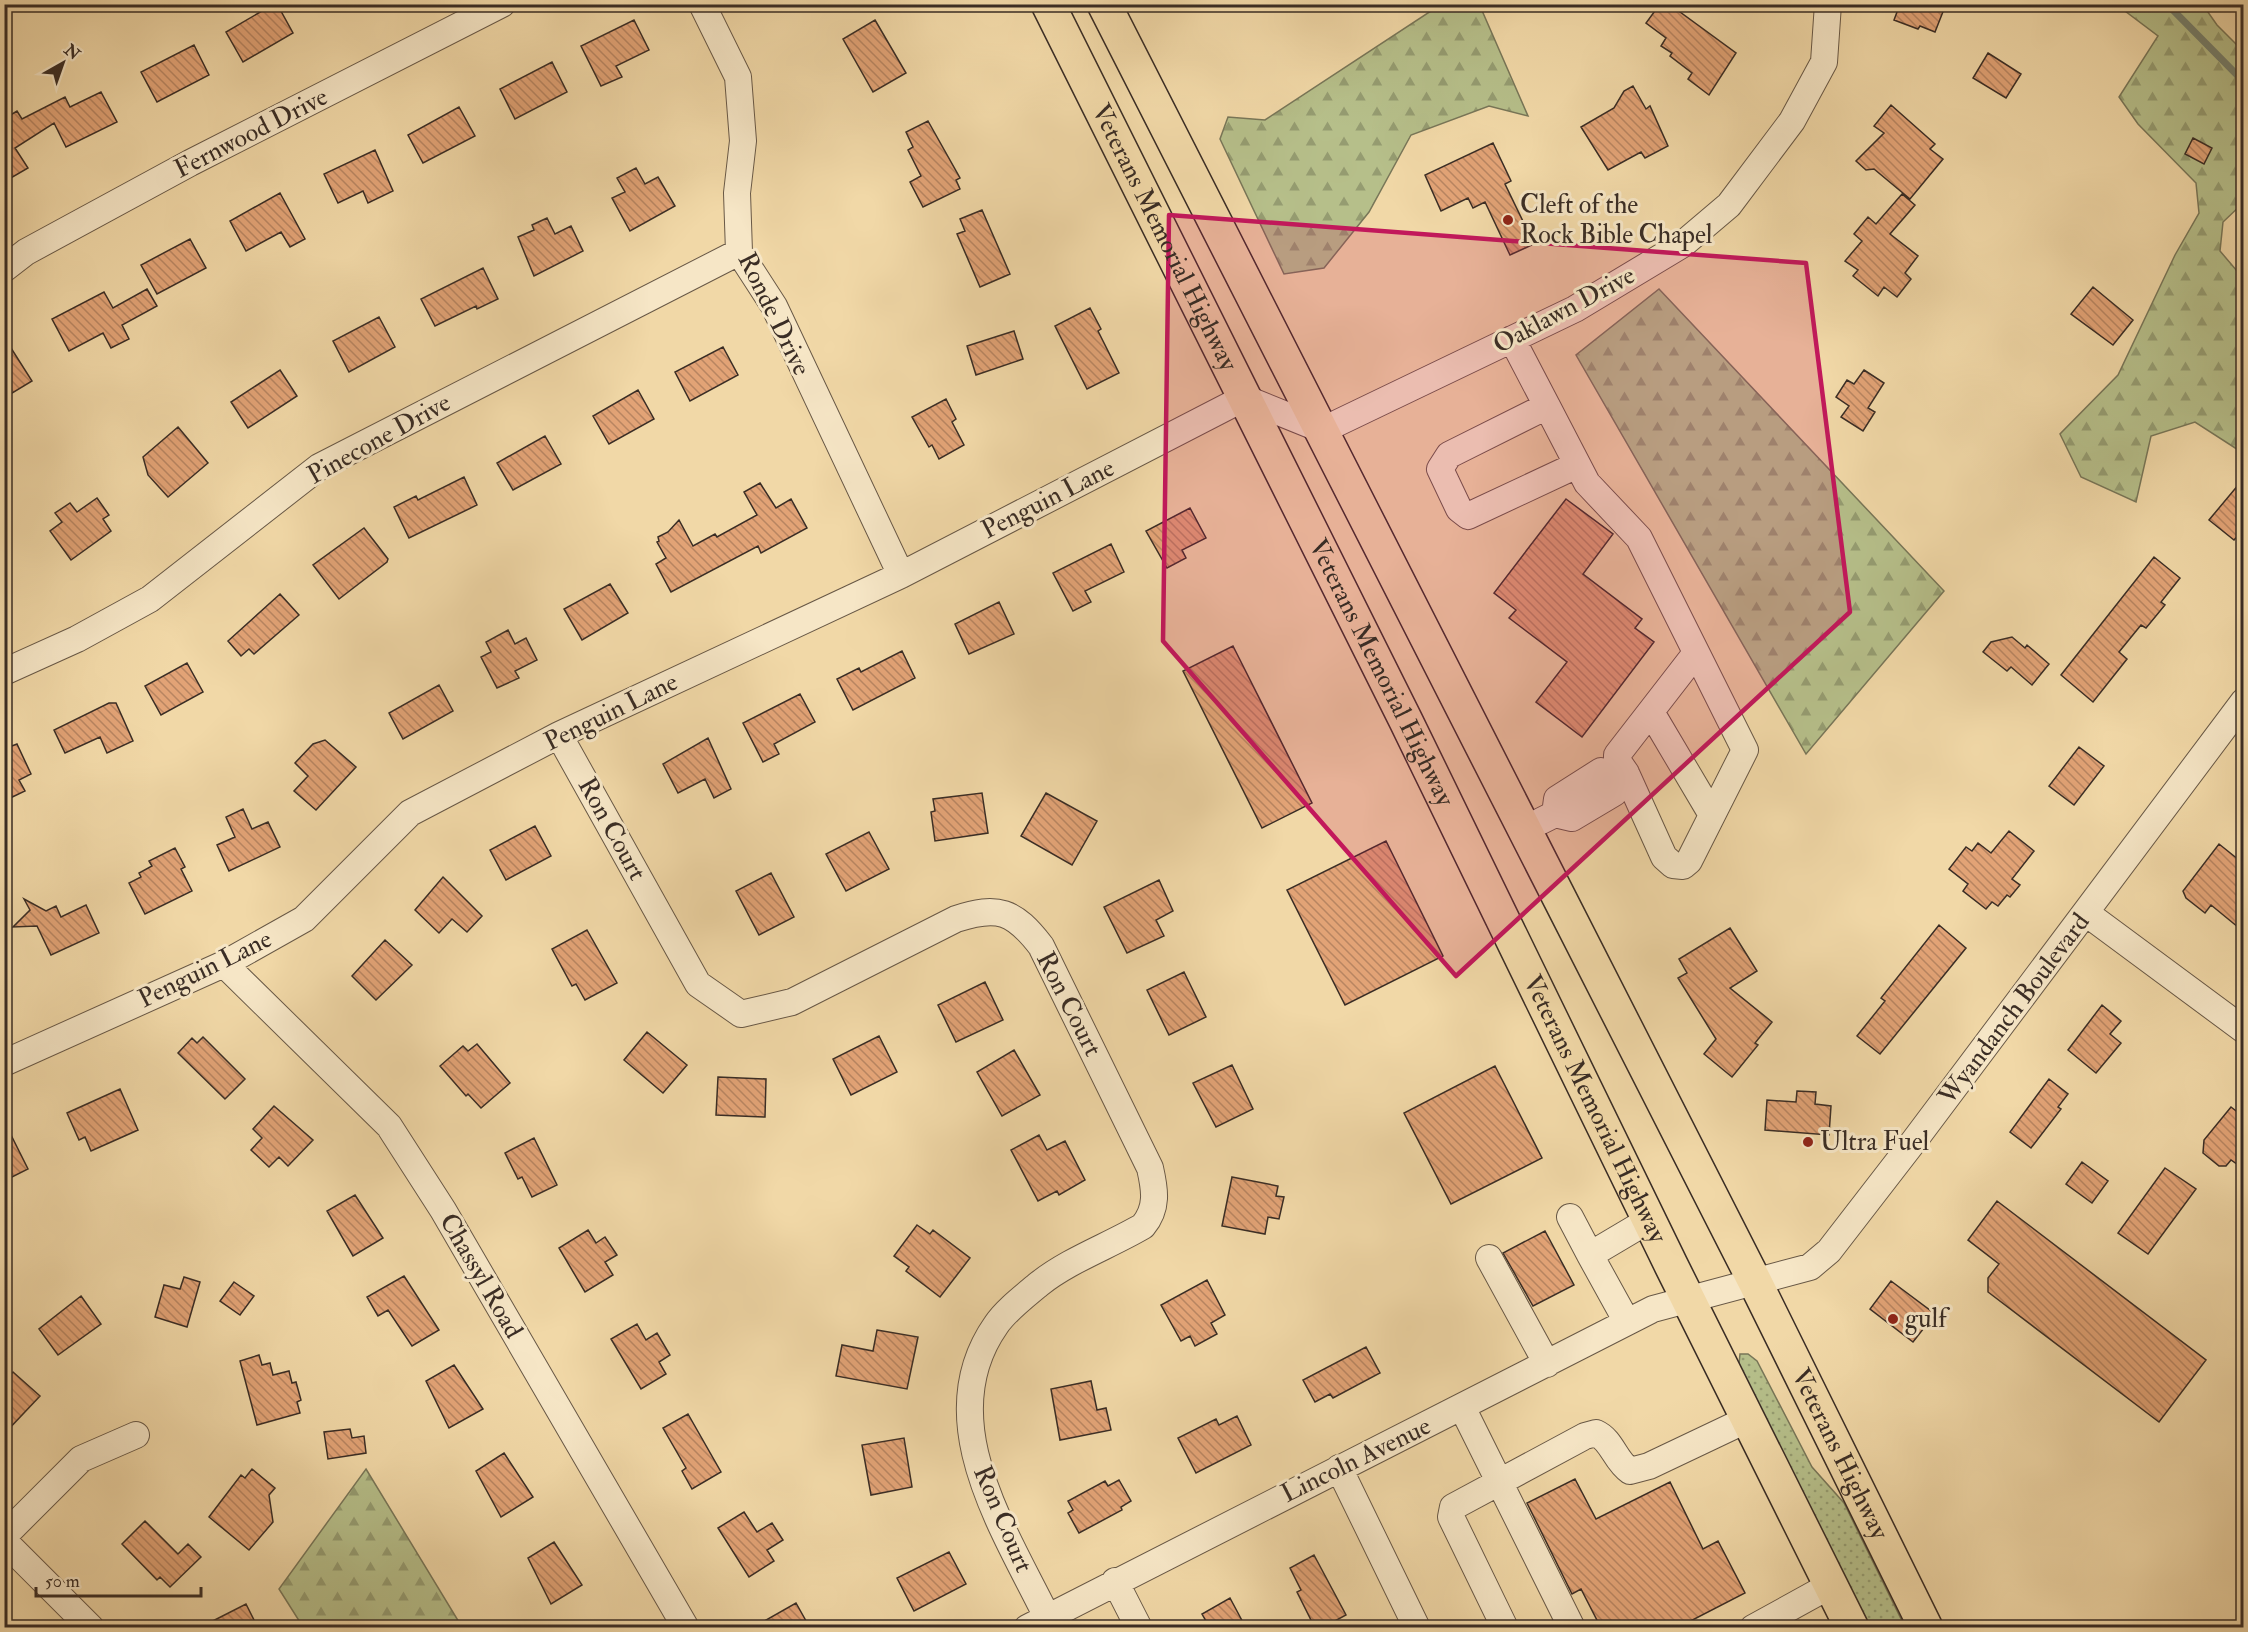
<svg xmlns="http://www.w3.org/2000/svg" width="2248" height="1632" viewBox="0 0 2248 1632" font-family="'IM FELL Double Pica',serif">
<defs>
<pattern id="grass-dots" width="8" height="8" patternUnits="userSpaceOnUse" patternTransform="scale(1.5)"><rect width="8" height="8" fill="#b6bf8a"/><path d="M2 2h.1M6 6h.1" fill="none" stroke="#959c71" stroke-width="1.8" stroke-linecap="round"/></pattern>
<pattern id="forest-firs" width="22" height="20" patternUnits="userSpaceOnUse" patternTransform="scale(1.5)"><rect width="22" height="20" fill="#b6bf8a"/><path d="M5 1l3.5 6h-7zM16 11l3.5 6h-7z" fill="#959c71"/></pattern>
<pattern id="building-back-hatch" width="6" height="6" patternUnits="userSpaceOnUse" patternTransform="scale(1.5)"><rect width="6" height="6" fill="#e2a376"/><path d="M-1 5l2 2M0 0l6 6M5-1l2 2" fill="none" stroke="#b88561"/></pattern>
</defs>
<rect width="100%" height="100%" fill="#f1d8a7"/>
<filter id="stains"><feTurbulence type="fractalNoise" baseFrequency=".00333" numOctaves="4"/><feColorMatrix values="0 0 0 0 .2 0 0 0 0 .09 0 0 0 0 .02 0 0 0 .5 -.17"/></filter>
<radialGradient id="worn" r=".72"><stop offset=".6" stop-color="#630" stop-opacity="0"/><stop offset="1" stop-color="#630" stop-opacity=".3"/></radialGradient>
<path fill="url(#grass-dots)" stroke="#787658" stroke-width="1.5" d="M 1740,1354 L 1748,1354 L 1757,1361 L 1812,1467 L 1844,1503 L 1905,1627 L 1866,1627 L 1739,1364 Z"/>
<path fill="url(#forest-firs)" stroke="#787658" stroke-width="1.5" d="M 1440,5 L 1480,6 L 1528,116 L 1489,106 L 1411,135 L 1369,212 L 1324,268 L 1284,274 L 1220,139 L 1228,117 L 1265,120 Z
M 2117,5 L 2203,5 L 2217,25 L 2243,51 L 2243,203 L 2223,222 L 2220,251 L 2243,278 L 2243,453 L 2195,422 L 2151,436 L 2136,502 L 2081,477 L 2060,434 L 2118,375 L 2175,255 L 2199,213 L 2196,183 L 2138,124 L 2119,97 L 2158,36 Z
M 1659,289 L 1944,591 L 1806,754 L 1576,355 Z
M 366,1469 L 462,1627 L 303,1627 L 279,1589 Z"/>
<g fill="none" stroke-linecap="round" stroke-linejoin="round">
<path stroke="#758271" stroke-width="7" d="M 2167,4 L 2244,82"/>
</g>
<path fill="url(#building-back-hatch)" stroke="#3a2d25" stroke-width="1.5" d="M 274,4 L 277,4 L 293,33 L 243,62 L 226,32 Z
M 1660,4 L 1669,4 L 1736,53 L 1709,95 L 1688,79 L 1692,73 L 1670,56 L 1672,53 L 1661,46 L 1666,38 L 1646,23 Z
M 1900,4 L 1946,4 L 1935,32 L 1920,26 L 1918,29 L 1894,20 Z
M 634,20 L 649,50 L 616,66 L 622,77 L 601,86 L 581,46 Z
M 875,20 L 906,73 L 873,92 L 843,39 Z
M 194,45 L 209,75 L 157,102 L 141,72 Z
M 1988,53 L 2021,74 L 2006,98 L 1973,78 Z
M 552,62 L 567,92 L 515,119 L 500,89 Z
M 1633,86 L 1646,109 L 1650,106 L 1668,146 L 1645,158 L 1641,152 L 1608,170 L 1581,127 L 1614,108 L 1624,91 Z
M 101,92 L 117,122 L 66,147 L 54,123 L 15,148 L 28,168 L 4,182 L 4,119 L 17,111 L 22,119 L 65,97 L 70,107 Z
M 1891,105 L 1935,144 L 1930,149 L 1943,159 L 1910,199 L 1874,169 L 1866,170 L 1856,161 L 1884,133 L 1874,126 Z
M 459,107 L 475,136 L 423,163 L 408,135 Z
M 928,121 L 960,178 L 956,180 L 960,189 L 923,207 L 910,182 L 921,176 L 908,150 L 913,147 L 906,132 Z
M 2193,138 L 2212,148 L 2204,164 L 2185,154 Z
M 1493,143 L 1511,181 L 1505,184 L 1534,244 L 1510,255 L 1485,202 L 1473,208 L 1468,198 L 1441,211 L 1425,175 Z
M 375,150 L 393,191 L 368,203 L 363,191 L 338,203 L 324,174 Z
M 636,168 L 645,184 L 658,177 L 675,206 L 630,231 L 612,198 L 625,192 L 617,178 Z
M 280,193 L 305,239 L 290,247 L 281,232 L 246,251 L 230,221 Z
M 1902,194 L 1915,205 L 1890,234 L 1918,256 L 1905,273 L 1911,279 L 1897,297 L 1884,287 L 1878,296 L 1853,276 L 1858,270 L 1845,261 L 1862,241 L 1854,234 L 1868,217 L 1876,224 Z
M 982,210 L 1010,274 L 980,287 L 957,234 L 965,231 L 960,219 Z
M 547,218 L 555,234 L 571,226 L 583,251 L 534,276 L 518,237 L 534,230 L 532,225 Z
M 190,239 L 206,268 L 157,294 L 141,265 Z
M 483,268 L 498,299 L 477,309 L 476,306 L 435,326 L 421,299 Z
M 2093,287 L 2133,320 L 2113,345 L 2071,314 Z
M 147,289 L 157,306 L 122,325 L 129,339 L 111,348 L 103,333 L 69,351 L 52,319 L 104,292 L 113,308 Z
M 1090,308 L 1101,329 L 1098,331 L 1119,373 L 1087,389 L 1055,326 Z
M 379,317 L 395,347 L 349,372 L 333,341 Z
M 1014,331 L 1023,359 L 976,375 L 967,346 Z
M 4,337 L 32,381 L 4,398 Z
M 723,347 L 738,375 L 690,401 L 675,372 Z
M 280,370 L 297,396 L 248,428 L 231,402 Z
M 1864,370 L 1884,383 L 1868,408 L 1875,412 L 1863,431 L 1841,417 L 1849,406 L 1836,397 L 1847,380 L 1854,384 Z
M 638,390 L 654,419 L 609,444 L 593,416 Z
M 946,399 L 956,419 L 952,422 L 964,445 L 939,459 L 932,445 L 929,447 L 912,417 Z
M 178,427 L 208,463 L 168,497 L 148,475 L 143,457 Z
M 545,436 L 561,464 L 513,490 L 497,463 Z
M 464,477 L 477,505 L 409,538 L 394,507 L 416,496 L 418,500 Z
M 2244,478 L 2244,529 L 2234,540 L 2209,520 Z
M 760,483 L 776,508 L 791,499 L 807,528 L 761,553 L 758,546 L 671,592 L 656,564 L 666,558 L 657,542 L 659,541 L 658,537 L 668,532 L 679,520 L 693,546 L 715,534 L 717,537 L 757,515 L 744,492 Z
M 97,498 L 109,515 L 103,519 L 111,531 L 71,560 L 50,531 L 62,522 L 55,513 L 70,503 L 77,512 Z
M 1566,499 L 1613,534 L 1583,574 L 1642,619 L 1635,628 L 1654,642 L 1582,737 L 1536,702 L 1567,662 L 1509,618 L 1516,610 L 1494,593 Z
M 1190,508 L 1206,538 L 1182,550 L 1186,558 L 1167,568 L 1146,531 Z
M 364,528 L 388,559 L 387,562 L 339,599 L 313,565 Z
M 1111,544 L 1124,572 L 1085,591 L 1091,602 L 1073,611 L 1053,573 Z
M 2154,557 L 2180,578 L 2161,602 L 2165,605 L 2146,628 L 2141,625 L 2119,652 L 2127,659 L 2093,702 L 2061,675 Z
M 610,584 L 628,613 L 582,640 L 564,609 Z
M 280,594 L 299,615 L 254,654 L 249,649 L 241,656 L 228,641 Z
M 999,602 L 1014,634 L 969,654 L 955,624 Z
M 508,630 L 515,644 L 526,638 L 537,660 L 515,671 L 519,678 L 497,688 L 481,657 L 491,652 L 486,642 Z
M 2012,637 L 2025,648 L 2027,645 L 2049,664 L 2032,685 L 2011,667 L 2007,671 L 1983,652 L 1991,642 Z
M 1233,646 L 1312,803 L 1262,828 L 1183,671 Z
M 902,651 L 915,678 L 853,710 L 837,679 L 859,668 L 861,672 Z
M 187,663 L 203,692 L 161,715 L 145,686 Z
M 439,685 L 453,711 L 403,739 L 389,713 Z
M 800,694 L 815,722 L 774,744 L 779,754 L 763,762 L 743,723 Z
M 109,703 L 116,703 L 133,741 L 107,753 L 100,737 L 65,753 L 54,730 Z
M 708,738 L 731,789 L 714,798 L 705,779 L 678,793 L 663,764 Z
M 325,740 L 356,767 L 316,810 L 294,791 L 308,776 L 295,763 L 313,744 Z
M 17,744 L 31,774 L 19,780 L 25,791 L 4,801 L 4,749 Z
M 2079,747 L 2104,766 L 2074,805 L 2049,786 Z
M 982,793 L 988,833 L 935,841 L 931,812 L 935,811 L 933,799 Z
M 1046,793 L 1097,821 L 1072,865 L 1021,836 Z
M 243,809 L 252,829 L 268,822 L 280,847 L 229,871 L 217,845 L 235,837 L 226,817 Z
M 535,826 L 551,856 L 506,880 L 490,850 Z
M 2009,831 L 2034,851 L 2012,879 L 2020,885 L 2010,897 L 2007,895 L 1998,906 L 1992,902 L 1986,909 L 1963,891 L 1968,884 L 1949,869 L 1966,847 L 1972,851 L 1978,843 L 1991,853 Z
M 869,832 L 889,869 L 846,891 L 826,854 Z
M 1386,841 L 1443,956 L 1345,1005 L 1287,890 Z
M 2219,844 L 2244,864 L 2244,932 L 2211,905 L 2205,913 L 2186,898 L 2183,891 Z
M 175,848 L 185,867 L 181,869 L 192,891 L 145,914 L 129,883 L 141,877 L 139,873 L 152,866 L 149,861 Z
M 771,873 L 794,917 L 759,935 L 736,891 Z
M 443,877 L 482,916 L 467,932 L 452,919 L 439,933 L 415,910 Z
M 1159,880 L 1173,911 L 1156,920 L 1164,936 L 1127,953 L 1104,907 Z
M 24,899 L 46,911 L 56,906 L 61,917 L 86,905 L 99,933 L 51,955 L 37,926 L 13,927 L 30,910 Z
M 1939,925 L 1966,948 L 1880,1054 L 1857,1036 L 1885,1001 L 1881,998 Z
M 1730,928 L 1757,971 L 1730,988 L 1772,1022 L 1755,1043 L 1758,1045 L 1732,1077 L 1704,1054 L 1716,1039 L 1678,978 L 1687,973 L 1679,959 Z
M 587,930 L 617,983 L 585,1000 L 576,984 L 572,986 L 552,949 Z
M 385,940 L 412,965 L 376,1000 L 352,976 Z
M 1184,972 L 1206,1017 L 1169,1035 L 1147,990 Z
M 985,982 L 1003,1020 L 956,1042 L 938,1005 Z
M 2102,1005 L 2121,1021 L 2110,1034 L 2121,1043 L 2096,1073 L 2068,1050 Z
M 647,1032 L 687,1065 L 663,1093 L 624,1060 Z
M 879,1036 L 897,1072 L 851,1095 L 833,1059 Z
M 203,1037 L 245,1079 L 225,1099 L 178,1053 L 192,1038 L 197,1043 Z
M 477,1044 L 510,1083 L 481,1108 L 468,1094 L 466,1096 L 440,1066 L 463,1046 L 468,1051 Z
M 1014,1050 L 1040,1095 L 1002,1116 L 977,1072 Z
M 1232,1065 L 1253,1109 L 1216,1127 L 1193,1083 Z
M 1495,1066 L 1542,1158 L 1451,1204 L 1404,1113 Z
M 718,1077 L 766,1079 L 765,1117 L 716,1115 Z
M 2049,1079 L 2068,1094 L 2058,1107 L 2061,1109 L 2031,1148 L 2010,1132 Z
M 120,1089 L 138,1130 L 91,1151 L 85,1137 L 79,1140 L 67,1113 Z
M 1797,1091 L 1816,1092 L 1815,1104 L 1831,1106 L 1829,1135 L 1765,1130 L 1767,1100 L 1796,1102 Z
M 274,1106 L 313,1140 L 288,1166 L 279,1157 L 269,1167 L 251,1150 L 262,1138 L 253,1129 Z
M 2231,1107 L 2244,1117 L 2244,1169 L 2231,1160 L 2226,1166 L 2219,1166 L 2203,1153 L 2204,1140 Z
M 4,1121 L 28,1169 L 4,1181 Z
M 1039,1135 L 1047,1150 L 1065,1141 L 1085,1180 L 1059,1195 L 1057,1191 L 1038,1201 L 1011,1150 Z
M 534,1138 L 557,1185 L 532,1197 L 522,1177 L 518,1179 L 505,1153 Z
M 2082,1162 L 2108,1181 L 2092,1203 L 2066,1184 Z
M 2165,1168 L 2196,1189 L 2148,1254 L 2118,1233 Z
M 1232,1177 L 1278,1186 L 1276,1196 L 1284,1197 L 1279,1219 L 1268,1217 L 1265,1234 L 1222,1226 Z
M 355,1195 L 383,1238 L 353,1256 L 327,1211 Z
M 1997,1201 L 2206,1360 L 2159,1422 L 1988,1292 L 1988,1278 L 1999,1264 L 1968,1240 Z
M 917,1225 L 930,1234 L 933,1230 L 970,1258 L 940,1297 L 906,1271 L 909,1267 L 894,1256 Z
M 588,1230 L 596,1243 L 605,1237 L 617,1255 L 605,1262 L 613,1275 L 585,1292 L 559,1248 Z
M 1545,1231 L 1574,1285 L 1533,1306 L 1503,1253 Z
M 404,1276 L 439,1330 L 412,1346 L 388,1310 L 378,1316 L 367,1297 Z
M 184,1277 L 200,1282 L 187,1327 L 155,1317 L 164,1285 L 180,1289 Z
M 1207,1280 L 1225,1315 L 1211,1323 L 1217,1334 L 1195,1346 L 1190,1336 L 1181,1341 L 1161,1305 Z
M 1891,1281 L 1935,1314 L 1913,1342 L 1870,1309 Z
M 234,1282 L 254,1296 L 240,1315 L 220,1301 Z
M 81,1296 L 101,1324 L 58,1355 L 39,1329 Z
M 637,1324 L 646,1340 L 657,1333 L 670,1355 L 659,1362 L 666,1374 L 641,1389 L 611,1339 Z
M 877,1330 L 918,1337 L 907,1389 L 836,1376 L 842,1345 L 873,1351 Z
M 1366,1347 L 1380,1373 L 1333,1398 L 1330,1394 L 1315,1402 L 1303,1380 Z
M 259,1355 L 262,1365 L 270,1363 L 273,1375 L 289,1371 L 292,1383 L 296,1382 L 301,1400 L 297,1402 L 300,1413 L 257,1425 L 240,1361 Z
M 454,1365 L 483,1409 L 449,1428 L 426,1381 Z
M 13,1372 L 40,1396 L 4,1434 L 4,1381 Z
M 1091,1381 L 1097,1410 L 1106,1408 L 1111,1430 L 1060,1440 L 1051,1389 Z
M 688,1414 L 721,1472 L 692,1489 L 682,1471 L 686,1468 L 663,1428 Z
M 1237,1416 L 1251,1445 L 1196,1473 L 1178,1438 L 1216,1419 L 1219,1425 Z
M 350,1429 L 352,1438 L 364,1436 L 366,1453 L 328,1459 L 324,1432 Z
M 904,1438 L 912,1487 L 871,1495 L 862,1445 Z
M 504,1453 L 533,1497 L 501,1517 L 476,1471 Z
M 252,1469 L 275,1488 L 269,1495 L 273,1522 L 249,1550 L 209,1517 L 241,1475 L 245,1478 Z
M 1575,1479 L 1596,1519 L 1670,1482 L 1703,1549 L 1718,1541 L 1745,1593 L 1677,1628 L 1601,1628 L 1581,1589 L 1572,1594 L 1527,1503 Z
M 1119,1480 L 1131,1501 L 1121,1507 L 1122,1510 L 1079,1533 L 1068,1513 L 1073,1510 L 1068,1501 L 1105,1481 L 1108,1486 Z
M 744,1512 L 757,1532 L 772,1523 L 783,1540 L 767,1550 L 774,1561 L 749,1577 L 718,1528 Z
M 145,1521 L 178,1554 L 188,1544 L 201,1557 L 170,1587 L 160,1577 L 157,1580 L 122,1544 Z
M 554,1542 L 582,1585 L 551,1604 L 528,1558 Z
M 949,1552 L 966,1584 L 914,1611 L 897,1578 Z
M 1314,1555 L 1346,1615 L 1322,1628 L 1315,1628 L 1297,1592 L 1301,1590 L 1290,1568 Z
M 1230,1598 L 1246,1628 L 1210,1628 L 1202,1614 Z
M 796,1603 L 810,1628 L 752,1628 Z
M 246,1604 L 258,1628 L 199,1628 Z"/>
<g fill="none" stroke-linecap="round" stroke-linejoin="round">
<g stroke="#685846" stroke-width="28">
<path id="minor" d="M 702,4 L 738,77 L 743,141 L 737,193 L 739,252 L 774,306 L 901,575
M 4,269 L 26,252 L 190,163 L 502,4
M 1512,339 L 1547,406
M 4,672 L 77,639 L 150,599 L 319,467 L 739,252
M 1651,712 L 1712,815
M 559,735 L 698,984 L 741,1014 L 792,1002 L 956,919 C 998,905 1014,911 1041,946 L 1150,1168 C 1155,1190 1158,1208 1143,1226 C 1109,1246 1069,1260 1039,1284 C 1026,1295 1006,1310 996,1325 C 930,1419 1004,1529 1047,1617
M 1626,773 L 1617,760 L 1617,755 L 1696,653
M 1555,814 L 1557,799 L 1601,771 L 1619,777 L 1626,773 L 1664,857 L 1673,865 L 1683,866 L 1689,861 L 1745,750 L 1639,538 L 1587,483 L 1547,406 L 1449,455 L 1440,469 L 1459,509 L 1468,516 L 1577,465
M 1541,821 L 1555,814 L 1572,818 L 1614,793 L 1619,777
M 2086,913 L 2244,1030
M 224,964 L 389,1126 L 443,1210 L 686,1628
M 4,1063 L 224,964 L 304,919 L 410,813 L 559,735 L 901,575 L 1244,398 L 1323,430 L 1575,309 L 1683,244 L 1729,205 L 1792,121 L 1824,62 L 1828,4
M 1570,1217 L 1590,1255
M 1489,1258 L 1547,1364
M 1627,1322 L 1590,1255 L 1649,1220
M 1462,1407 L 1572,1628
M 1339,1468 L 1417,1628
M 4,1536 L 81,1459 L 136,1435
M 4,1541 L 91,1628
M 1115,1581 L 1139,1628
M 1027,1628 L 1653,1309 L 1810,1267 L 1829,1251 L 1914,1141 L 2244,701
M 1505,1628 L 1451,1517 L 1453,1507 L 1585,1436 L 1596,1433 C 1612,1440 1615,1461 1630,1471 L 1649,1466 L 1748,1419
M 1753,1628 L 1831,1585"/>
</g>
<g stroke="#3a2d25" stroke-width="36">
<g id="major">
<path id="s1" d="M 1048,4 L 1406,721 L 1671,1265 L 1852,1628"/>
<path id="s2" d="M 1104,4 L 1755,1282 L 1926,1628"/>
</g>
</g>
<use href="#minor" stroke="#f6e6c6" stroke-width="26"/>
<use href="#major" stroke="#f1d8a7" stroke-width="33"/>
</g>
<path fill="#c2185b" fill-opacity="0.2" stroke="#c2185b" stroke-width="4.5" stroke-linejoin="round" d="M 1169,215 L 1806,263 L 1850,612 L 1456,976 L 1163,641 Z"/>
<g fill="#8f2418" stroke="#f6e6c6" stroke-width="2">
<circle cx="1508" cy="220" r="6"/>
<circle cx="1808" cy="1142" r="6"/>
<circle cx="1893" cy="1319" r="6"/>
</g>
<g text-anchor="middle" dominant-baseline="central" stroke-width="6" stroke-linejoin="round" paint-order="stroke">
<g font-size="26" fill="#3a2d25" stroke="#f6e6c6">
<text transform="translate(251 133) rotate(-27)">Fernwood Drive</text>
<text stroke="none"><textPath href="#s1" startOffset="261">Veterans Memorial Highway</textPath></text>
<text transform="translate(1564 310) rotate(-28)">Oaklawn Drive</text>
<text transform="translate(774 314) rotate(64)">Ronde Drive</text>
<text transform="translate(379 439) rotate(-29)">Pinecone Drive</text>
<text transform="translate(1048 499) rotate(-27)">Penguin Lane</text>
<text stroke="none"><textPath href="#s1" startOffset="747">Veterans Memorial Highway</textPath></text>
<text transform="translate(611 712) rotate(-26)">Penguin Lane</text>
<text transform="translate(612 829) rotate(61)">Ron Court</text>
<text transform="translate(205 969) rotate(-26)">Penguin Lane</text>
<text transform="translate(1069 1004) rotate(63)">Ron Court</text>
<text transform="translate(2014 1009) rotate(-53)">Wyandanch Boulevard</text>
<text stroke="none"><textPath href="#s1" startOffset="1233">Veterans Memorial Highway</textPath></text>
<text transform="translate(481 1276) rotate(60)">Chassyl Road</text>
<text stroke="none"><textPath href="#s2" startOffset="1626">Veterans Highway</textPath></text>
<text transform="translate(1356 1460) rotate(-26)">Lincoln Avenue</text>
<text transform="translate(1003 1519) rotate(67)">Ron Court</text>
</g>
<g font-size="26" fill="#3a2d25" stroke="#f6e6c6" text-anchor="start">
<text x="1520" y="205">Cleft of the<tspan x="1520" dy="30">Rock Bible Chapel</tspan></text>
<text x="1820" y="1142">Ultra Fuel</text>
<text x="1905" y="1319">gulf</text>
</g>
</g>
<rect width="2248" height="1632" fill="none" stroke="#f1d8a7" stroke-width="24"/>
<rect x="6" y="6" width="2236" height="1620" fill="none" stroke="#3a2d25" stroke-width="3"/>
<rect x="12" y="12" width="2224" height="1608" fill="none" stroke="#3a2d25" stroke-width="1.5"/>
<g transform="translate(63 63) rotate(40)" stroke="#f6e6c6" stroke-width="4.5" paint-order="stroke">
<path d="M0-4.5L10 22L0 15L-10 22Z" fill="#3a2d25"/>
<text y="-9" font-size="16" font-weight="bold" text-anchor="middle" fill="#3a2d25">N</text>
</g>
<path d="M36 1587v9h165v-9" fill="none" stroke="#3a2d25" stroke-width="3"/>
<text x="45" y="1587" font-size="18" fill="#3a2d25" stroke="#f6e6c6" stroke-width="4.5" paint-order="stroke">50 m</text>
<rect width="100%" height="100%" filter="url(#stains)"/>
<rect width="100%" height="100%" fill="url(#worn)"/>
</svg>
